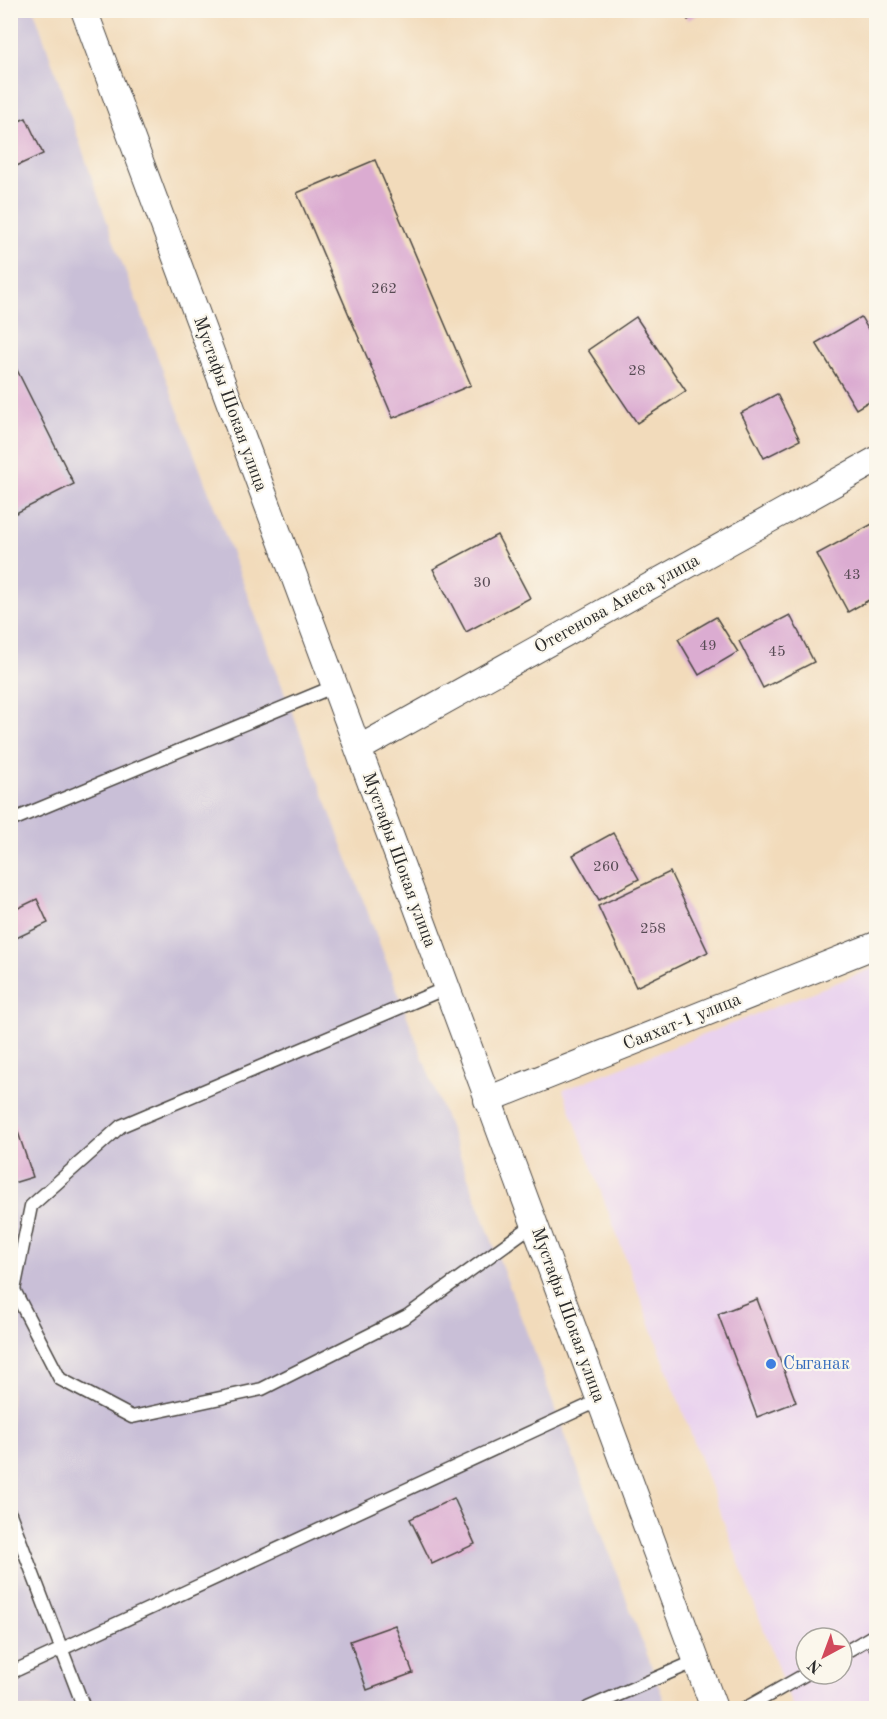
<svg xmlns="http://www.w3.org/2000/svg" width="887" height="1719" viewBox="0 0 887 1719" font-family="'Old Standard TT',serif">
<rect width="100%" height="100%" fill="#fbf7ec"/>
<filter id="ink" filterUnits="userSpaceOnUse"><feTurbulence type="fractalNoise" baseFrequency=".0167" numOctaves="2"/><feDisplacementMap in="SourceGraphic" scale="12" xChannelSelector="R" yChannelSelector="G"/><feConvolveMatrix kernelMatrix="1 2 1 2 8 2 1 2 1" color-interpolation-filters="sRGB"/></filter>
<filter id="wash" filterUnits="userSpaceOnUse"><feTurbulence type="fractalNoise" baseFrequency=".008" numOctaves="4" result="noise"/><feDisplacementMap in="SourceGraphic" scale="24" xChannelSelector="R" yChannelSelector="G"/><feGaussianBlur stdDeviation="1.35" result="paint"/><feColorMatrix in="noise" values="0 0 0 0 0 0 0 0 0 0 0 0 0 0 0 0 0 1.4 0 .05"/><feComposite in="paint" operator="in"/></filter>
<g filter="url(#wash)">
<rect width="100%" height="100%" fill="#f2dbbb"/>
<path fill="#e9d2ee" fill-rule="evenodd" d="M 876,967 L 876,1708 L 793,1708 L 563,1090 ZM 806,1638 L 842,1638 L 842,1674 L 806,1674 Z"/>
<path fill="#c9bfd7" d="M 34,10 L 113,239 L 536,1357 L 667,1708 L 11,1708 L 10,11 Z"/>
<g id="blocks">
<path fill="#dbacd1" d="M 682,10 L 704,10 L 688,20 Z
M 26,118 L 43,154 L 10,169 L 10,125 Z
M 375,160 L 471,385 L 393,418 L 297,193 Z
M 636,317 L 686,391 L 637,423 L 588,350 Z
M 861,317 L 876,343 L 876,397 L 856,409 L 816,343 Z
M 10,356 L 74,484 L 10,516 Z
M 777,394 L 800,440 L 764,458 L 741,413 Z
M 874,523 L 876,527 L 876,596 L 848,612 L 817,554 Z
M 497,535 L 530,598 L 466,632 L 433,569 Z
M 790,615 L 814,662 L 763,688 L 739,641 Z
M 716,617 L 738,652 L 699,675 L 678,639 Z
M 613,833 L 639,879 L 599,900 L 573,855 Z
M 670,872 L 708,952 L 636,987 L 598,906 Z
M 37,899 L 48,923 L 10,941 L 10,912 Z
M 15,1123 L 33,1177 L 10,1184 L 10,1125 Z
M 757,1299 L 796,1402 L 757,1417 L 718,1314 Z
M 454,1498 L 475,1544 L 432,1564 L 410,1519 Z
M 395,1625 L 413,1673 L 367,1690 L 350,1641 Z
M 876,1644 L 876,1661 L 869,1649 Z"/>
</g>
</g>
<g filter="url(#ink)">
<use href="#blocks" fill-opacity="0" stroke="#494541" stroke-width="1.5"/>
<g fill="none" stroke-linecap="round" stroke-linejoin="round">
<g stroke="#494541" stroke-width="15">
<path id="lane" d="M 10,821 L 335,686
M 446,988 L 121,1126 L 31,1206 L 14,1290 L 60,1379 L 132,1417 L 262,1389 L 407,1316 L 534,1224
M 10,1514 L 84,1708
M 842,1654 L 876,1634
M 10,1673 L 600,1400
M 588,1708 L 696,1661
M 746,1708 L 806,1674"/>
</g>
<g stroke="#494541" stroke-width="28">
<path id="street" d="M 84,10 L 714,1708
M 358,749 L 876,460
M 487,1100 L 876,945"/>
</g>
<use href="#lane" stroke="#fff" stroke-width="12"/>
<use href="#street" stroke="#fff" stroke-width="26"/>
</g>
</g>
<circle fill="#3f7fe0" stroke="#fbf7ec" stroke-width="2" cx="771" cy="1364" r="6"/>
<g text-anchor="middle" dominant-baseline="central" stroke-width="4.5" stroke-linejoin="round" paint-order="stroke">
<g font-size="15" fill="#574b54">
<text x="384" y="289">262</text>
<text x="637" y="371">28</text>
<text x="852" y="575">43</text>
<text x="482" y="583">30</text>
<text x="708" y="646">49</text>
<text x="777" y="652">45</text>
<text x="606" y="867">260</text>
<text x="653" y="929">258</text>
</g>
<g font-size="18" fill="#2b2b2b" stroke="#fbf7ec">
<text transform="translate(230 404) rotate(70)">Мустафы Шокая улица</text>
<text transform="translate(617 604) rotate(-29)">Отегенова Анеса улица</text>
<text transform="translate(399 860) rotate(70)">Мустафы Шокая улица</text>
<text transform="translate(682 1022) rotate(-22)">Саяхат-1 улица</text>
<text transform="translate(568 1315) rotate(70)">Мустафы Шокая улица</text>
</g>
<g font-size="18" fill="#366cbe" stroke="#fbf7ec" text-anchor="start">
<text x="783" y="1364">Сыганак</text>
</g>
</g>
<rect width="887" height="1719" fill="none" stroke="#fbf7ec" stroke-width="36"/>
<g transform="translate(824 1656) rotate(221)"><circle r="28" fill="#fbf7ec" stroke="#a8a59f" stroke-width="1.5"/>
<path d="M0-4.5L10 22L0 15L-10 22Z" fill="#d1495b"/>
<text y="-9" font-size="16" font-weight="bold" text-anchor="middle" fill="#2b2b2b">N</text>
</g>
</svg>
